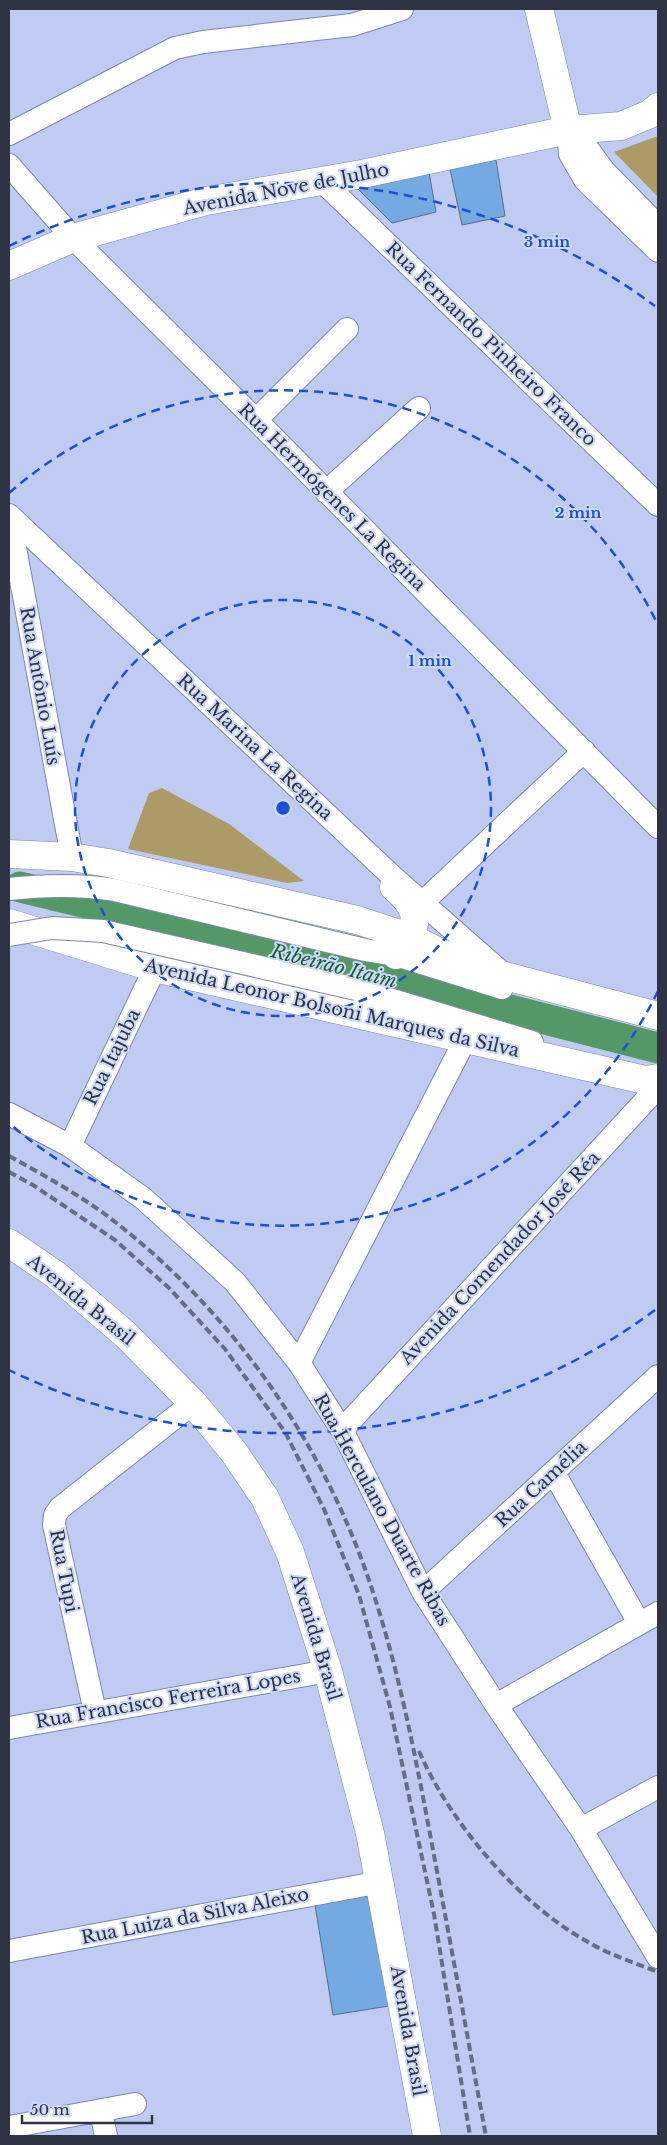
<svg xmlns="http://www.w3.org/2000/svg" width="667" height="2145" viewBox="0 0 667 2145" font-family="'Libre Baskerville',serif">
<rect width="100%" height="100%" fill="#bfcbf3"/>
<path fill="#ac9a67" d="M 658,136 L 658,197 L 614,152 Z
M 162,788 L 229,824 L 304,881 L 287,883 L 128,849 L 149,793 Z"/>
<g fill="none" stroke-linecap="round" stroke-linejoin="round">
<path stroke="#559867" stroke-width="31" d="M 20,887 L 214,934 L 658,1048"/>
</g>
<path fill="#74a9e1" stroke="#526d8b" d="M 496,160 L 505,216 L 462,225 L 450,169 Z
M 429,172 L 436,212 L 392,223 L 358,189 L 361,183 Z
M 373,1894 L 395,2005 L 333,2015 L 315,1905 Z"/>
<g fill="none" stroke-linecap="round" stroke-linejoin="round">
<g stroke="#7d88ad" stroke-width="24">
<path id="minor" d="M 568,130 L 570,154 L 585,180 L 658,251
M 568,130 L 588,149 L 604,171 L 658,226
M 9,134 L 175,48 L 203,42 L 352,25 L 402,9
M 9,165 L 73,238 L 256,420 L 658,827
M 323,182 L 658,505
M 256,420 L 347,329
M 326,492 L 419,408
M 9,515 L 393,877 L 501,972
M 9,515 L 72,857
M 9,889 C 45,885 78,884 115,890 L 365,950 L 396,955 L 502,988
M 422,903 L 584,751
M 356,989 L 532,1042
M 9,1114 L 70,1146 L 144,1199 L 235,1282 L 299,1363 L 342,1430 L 423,1592 L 496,1705 L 581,1829 L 658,1957
M 70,1146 L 155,968
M 299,1363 L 466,1038
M 342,1430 L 658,1087
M 554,1473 L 639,1623
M 423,1592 L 658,1376
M 496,1705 L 658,1613
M 95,1712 L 54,1525 L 55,1515 L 60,1508 L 193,1403
M 9,1728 L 328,1671
M 581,1829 L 658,1787
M 9,1951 L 381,1882
M 101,2112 L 106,2136
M 9,2127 L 135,2104"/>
</g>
<g stroke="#7d88ad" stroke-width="29">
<path id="major" d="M 539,9 L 568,130
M 9,266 L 73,238 L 206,201 L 362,174 L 568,130 L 621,126 L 650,114 L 658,107
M 9,854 L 72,857 L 108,863 L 357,920 L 409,937 L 445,955 L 505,976 L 658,1016
M 394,887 C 425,914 417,925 396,955
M 9,923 L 155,968 L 645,1080 L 658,1078
M 9,1243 L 56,1275 L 126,1335 L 193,1403 L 233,1451 L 265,1498 L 290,1552 L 328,1671 L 370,1833 L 427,2136"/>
</g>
<use href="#minor" stroke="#fff" stroke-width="22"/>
<use href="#major" stroke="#fff" stroke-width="28"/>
<path stroke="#656d86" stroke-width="4" stroke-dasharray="8 4" stroke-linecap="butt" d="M 9,1156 C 42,1174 76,1193 106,1215 C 223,1303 314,1428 364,1566 C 399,1663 417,1765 436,1866 C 453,1956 469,2046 486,2136
M 9,1172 L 33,1185 L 115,1240 L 169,1288 L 225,1349 L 285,1432 L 324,1509 L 359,1595 L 390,1707 L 434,1914 L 470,2136
M 419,1751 C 450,1823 519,1904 588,1942 C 610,1955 635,1963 658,1972"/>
<g stroke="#7d88ad" stroke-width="24" stroke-linecap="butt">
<path id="minor-bridge" d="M 9,935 L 52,928 L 103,931 L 356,989"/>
</g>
<use href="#minor-bridge" stroke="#fff" stroke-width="22"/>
</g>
<g fill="none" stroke="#1d4ed8" stroke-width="2.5" stroke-dasharray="9 6">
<circle cx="283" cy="808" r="208"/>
<path d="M658 991A417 417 0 0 1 9 1123M9 493A417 417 0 0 1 658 625"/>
<path d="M655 1310A625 625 0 0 1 9 1370M9 246A625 625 0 0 1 655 306"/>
</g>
<g text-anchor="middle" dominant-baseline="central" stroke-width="4" stroke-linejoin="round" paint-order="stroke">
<g font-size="18" fill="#2f3444" stroke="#ced9f9">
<text transform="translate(286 189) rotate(-11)">Avenida Nove de Julho</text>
<text transform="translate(491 344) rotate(44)">Rua Fernando Pinheiro Franco</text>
<text transform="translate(332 497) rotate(45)">Rua Hermógenes La Regina</text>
<text transform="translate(40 686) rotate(80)">Rua Antônio Luís</text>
<text transform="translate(255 747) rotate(43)">Rua Marina La Regina</text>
<text transform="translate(332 1008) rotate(13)">Avenida Leonor Bolsoni Marques da Silva</text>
<text transform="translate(112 1057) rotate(-64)">Rua Itajuba</text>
<text transform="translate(500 1258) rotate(-47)">Avenida Comendador José Réa</text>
<text transform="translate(81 1300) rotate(39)">Avenida Brasil</text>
<text transform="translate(541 1484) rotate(-43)">Rua Camélia</text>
<text transform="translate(382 1510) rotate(61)">Rua Herculano Duarte Ribas</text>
<text transform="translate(64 1571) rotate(79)">Rua Tupi</text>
<text transform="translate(316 1637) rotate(73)">Avenida Brasil</text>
<text transform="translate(168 1699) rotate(-10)">Rua Francisco Ferreira Lopes</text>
<text transform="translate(195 1916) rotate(-11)">Rua Luiza da Silva Aleixo</text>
<text transform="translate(408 2031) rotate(80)">Avenida Brasil</text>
</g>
<g font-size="19" font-style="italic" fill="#156031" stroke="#ced9f9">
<text transform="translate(334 966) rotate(14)">Ribeirão Itaim</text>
</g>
</g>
<circle cx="283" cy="808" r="8" fill="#1d4ed8" stroke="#ced9f9" stroke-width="2.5"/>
<g font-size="15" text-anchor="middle" font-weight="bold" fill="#1d4ed8" stroke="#ced9f9" stroke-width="4" stroke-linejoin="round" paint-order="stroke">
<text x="547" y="247">3 min</text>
<text x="578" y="518">2 min</text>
<text x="430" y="666">1 min</text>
</g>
<rect width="667" height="2145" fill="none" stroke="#2f3444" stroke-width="20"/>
<path d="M22 2115v8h130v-8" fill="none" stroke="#2f3444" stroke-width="2.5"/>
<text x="30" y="2115" font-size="15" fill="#2f3444" stroke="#ced9f9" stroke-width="4" paint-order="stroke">50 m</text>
</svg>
